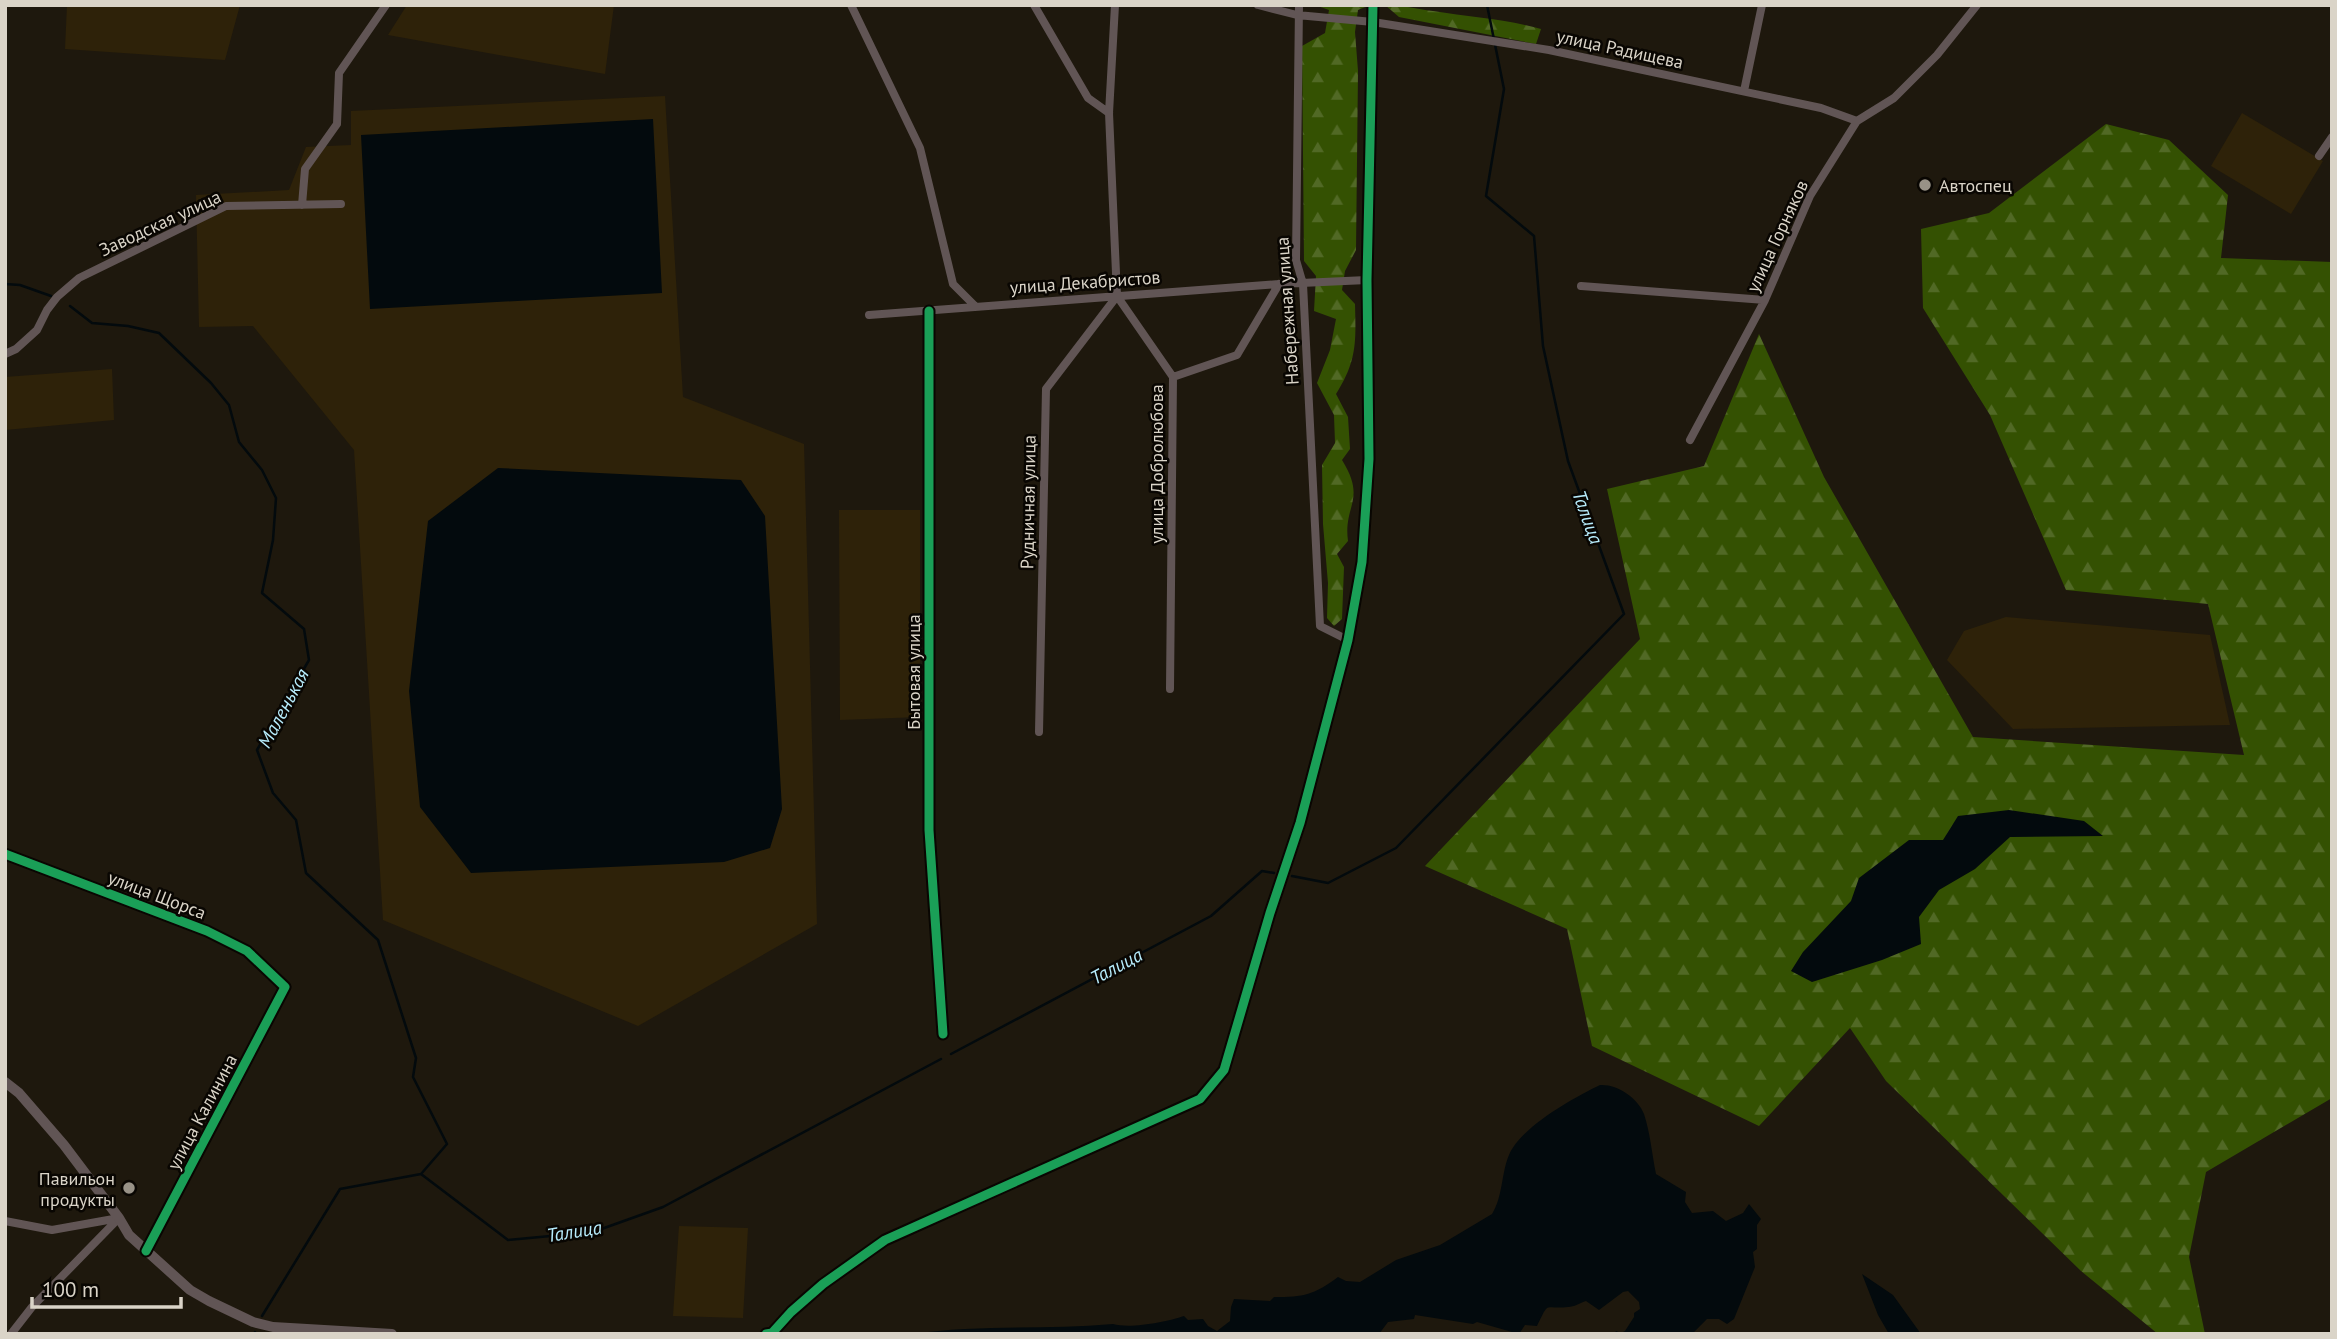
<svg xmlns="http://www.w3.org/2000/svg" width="2337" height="1339" viewBox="0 0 2337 1339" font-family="'PT Sans',sans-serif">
<defs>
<pattern id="forest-firs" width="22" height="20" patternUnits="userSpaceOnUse" patternTransform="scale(1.75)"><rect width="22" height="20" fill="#345102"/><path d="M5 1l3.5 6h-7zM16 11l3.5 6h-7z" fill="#516925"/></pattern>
</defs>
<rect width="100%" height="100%" fill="#1e180d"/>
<path fill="#2e2209" d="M 67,5 L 240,5 L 225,60 L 65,49 Z
M 407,5 L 614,5 L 605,74 L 388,35 Z
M 665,96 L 683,397 L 804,444 L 817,924 L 638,1026 L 383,920 L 354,450 L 253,326 L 199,327 L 196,195 L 289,190 L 306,147 L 351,145 L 351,111 Z
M 2242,113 L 2323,161 L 2291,214 L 2211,166 Z
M 112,369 L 114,420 L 5,430 L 5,377 Z
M 839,510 L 920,510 L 920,717 L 840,720 Z
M 2006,617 L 2210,635 L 2230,725 L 2013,729 L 1947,660 L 1964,631 Z
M 679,1226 L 748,1228 L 743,1318 L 673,1316 Z"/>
<path fill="url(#forest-firs)" d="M 1315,5 L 1370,5 L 1358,10 L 1355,32 L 1358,71 L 1356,250 L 1345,271 L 1342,290 L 1355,304 C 1356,342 1357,361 1336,394 L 1348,417 L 1350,449 L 1342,460 C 1367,500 1343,505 1348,541 L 1337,554 L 1344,567 L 1342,619 L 1334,626 L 1327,618 L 1328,583 L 1323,524 L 1322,465 L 1335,443 L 1334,415 L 1317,383 L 1330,350 L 1336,319 L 1314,311 L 1316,276 L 1304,261 L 1302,46 L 1325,33 L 1329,10 Z
M 1385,5 C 1403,5 1416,9 1433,11 C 1470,17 1505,19 1541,29 L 1536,44 L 1399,17 Z
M 2106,124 L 2169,140 L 2228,195 L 2221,258 L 2332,262 L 2332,1098 L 2206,1172 L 2189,1257 L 2205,1334 L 2158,1334 L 2081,1271 L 1886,1081 L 1850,1028 L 1759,1126 L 1592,1046 L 1567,929 L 1425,866 L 1640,639 L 1607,489 L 1704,466 L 1759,334 L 1824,477 L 1973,737 L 2244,755 L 2208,604 L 2066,590 L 1990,415 L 1923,308 L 1921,229 L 1989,213 Z"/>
<path fill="#030a0d" d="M 653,119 L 662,293 L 370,309 L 361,135 Z
M 498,468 L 741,480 L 765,516 L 782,809 L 770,848 L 724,862 L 471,873 L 420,807 L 409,691 L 428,521 Z
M 2009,810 L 2084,821 L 2103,836 L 2010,837 L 1975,869 L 1939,890 L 1919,917 L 1921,944 L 1882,960 L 1812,982 L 1791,971 L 1803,952 L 1851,901 L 1859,878 L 1909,840 L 1943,840 L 1958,816 Z
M 1600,1085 C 1617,1084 1638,1098 1644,1114 C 1650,1132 1652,1154 1656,1174 L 1686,1192 L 1685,1202 L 1692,1213 L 1713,1211 L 1726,1221 L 1743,1213 L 1749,1204 L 1761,1219 L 1757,1225 L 1757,1249 L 1753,1252 L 1755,1267 L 1734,1319 L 1727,1324 L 1719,1319 L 1707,1319 L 1692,1334 L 1614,1334 L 1616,1331 L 1621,1333 L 1625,1331 L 1634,1317 L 1634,1313 L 1640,1309 L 1639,1302 L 1628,1291 L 1623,1292 L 1599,1310 L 1586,1301 C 1580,1303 1574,1307 1568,1307 C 1544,1310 1550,1299 1537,1326 L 1525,1325 L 1519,1334 L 1477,1322 L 1473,1324 L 1415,1315 L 1414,1319 L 1388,1322 L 1379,1334 L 912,1334 C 979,1324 1047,1330 1113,1324 C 1130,1329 1167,1322 1184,1316 L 1188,1320 L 1203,1319 L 1208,1326 L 1217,1331 L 1230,1321 L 1231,1307 L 1234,1299 L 1270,1301 L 1274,1297 C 1304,1297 1314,1295 1338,1277 L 1346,1281 L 1360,1282 L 1396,1260 L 1440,1245 L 1492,1214 C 1503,1197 1501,1174 1509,1155 C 1521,1127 1573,1098 1600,1085 Z
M 1862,1274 L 1893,1295 L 1921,1334 L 1889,1334 L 1878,1315 Z"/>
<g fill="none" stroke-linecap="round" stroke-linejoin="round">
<path stroke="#030a0d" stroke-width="2.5" d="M 5,284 L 20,285 L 51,296
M 70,306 L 92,323 L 128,326 L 159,333 L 211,383 L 229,405 L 239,442 L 262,470 L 276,498 L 273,540 L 262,593 L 304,629 L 309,660 L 257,750 L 273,793 L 296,820 L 306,873 L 378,940 L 416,1058 L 413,1077 L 447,1144 L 421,1174
M 1292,876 L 1328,883 L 1396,848 L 1624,614 L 1568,461 L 1543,346 L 1534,236 L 1486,196 L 1504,89 L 1487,5
M 951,1054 L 1211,916 L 1262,871 L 1274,873
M 262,1316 L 340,1189 L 421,1174 L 508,1240 L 593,1232 L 663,1207 L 941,1059
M 254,1334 L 255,1332"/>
<path stroke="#615555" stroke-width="8" d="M 851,5 L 920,148 L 953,284 L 975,306
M 1034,5 L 1088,98 L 1109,113
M 1115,5 L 1109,113 L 1117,296 L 1173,377 L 1170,689
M 1258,5 L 1297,15 L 1373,22 L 1549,50 L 1821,108 L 1857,121
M 1299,5 L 1296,260 L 1303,284 L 1320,626 L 1348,640
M 1744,91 L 1762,5
M 2319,156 L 2332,137
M 302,205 L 305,169 L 337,124 L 339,73 L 386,5
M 1581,286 L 1765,300
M 929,311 L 929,830 L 943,1034
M 869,315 L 1279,284 L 1367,280
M 5,354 L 16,349 L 37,330 L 47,310 L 57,297 L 79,278 L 226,206 L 341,204
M 1173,377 L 1237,355 L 1279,284
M 1690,440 L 1765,300 L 1810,196 L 1857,121 L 1894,98 L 1937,55 L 1977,5
M 1039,732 L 1046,389 L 1117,296
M 5,854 L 207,931 L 247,951 L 285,987 L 146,1251
M 5,1221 L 52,1230 L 119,1218
M 11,1334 L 32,1307 L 119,1218"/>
<path stroke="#615555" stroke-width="10" d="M 5,1082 L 19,1093 L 64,1145 L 119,1218 L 129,1235 L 190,1290 L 209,1301 L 253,1322 L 273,1327 L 392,1334
M 766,1334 L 772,1333 L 791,1312 L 823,1284 L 885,1240 L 1200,1099 L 1224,1070 L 1270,913 L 1300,823 L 1348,640 L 1362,562 L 1369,459 L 1367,280 L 1373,5"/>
<g stroke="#090602" stroke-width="13">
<path id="cycleway" d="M 929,311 L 929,830 L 943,1034
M 5,854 L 207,931 L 247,951 L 285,987 L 146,1251
M 766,1334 L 772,1333 L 791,1312 L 823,1284 L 885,1240 L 1200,1099 L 1224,1070 L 1270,913 L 1300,823 L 1348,640 L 1362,562 L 1369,459 L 1367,280 L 1373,5"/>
</g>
<use href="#cycleway" stroke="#1a9f57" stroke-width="9"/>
</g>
<g fill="#989287" stroke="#090602" stroke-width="2.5">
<circle cx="1925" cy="185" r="7"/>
<circle cx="129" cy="1188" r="7"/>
</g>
<g text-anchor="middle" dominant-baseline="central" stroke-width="5" stroke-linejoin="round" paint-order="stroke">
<g font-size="18" fill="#dad4c8" stroke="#090602">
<text transform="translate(1620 49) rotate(12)">улица Радищева</text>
<text transform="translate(160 223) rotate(-25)">Заводская улица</text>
<text transform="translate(1777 236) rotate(-65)">улица Горняков</text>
<text transform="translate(1085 282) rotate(-4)">улица Декабристов</text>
<text transform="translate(1287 311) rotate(-94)">Набережная улица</text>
<text transform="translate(1156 464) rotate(-90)">улица Добролюбова</text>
<text transform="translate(1028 502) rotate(-89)">Рудничная улица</text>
<text transform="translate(913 672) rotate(-90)">Бытовая улица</text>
<text transform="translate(157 895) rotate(21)">улица Щорса</text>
<text transform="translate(202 1112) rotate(-62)">улица Калинина</text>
</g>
<g font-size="18" fill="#dad4c8" stroke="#090602" text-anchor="start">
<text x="1939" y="185">Автоспец</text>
<text x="115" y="1178" text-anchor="end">Павильон<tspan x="115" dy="21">продукты</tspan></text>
</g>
<g font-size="19" font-style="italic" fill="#b7ecfc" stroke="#090602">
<text transform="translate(1588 517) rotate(70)">Талица</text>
<text transform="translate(283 708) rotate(-62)">Маленькая</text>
<text transform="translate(1116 966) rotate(-28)">Талица</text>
<text transform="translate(574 1231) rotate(-9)">Талица</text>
</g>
</g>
<rect width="2337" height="1339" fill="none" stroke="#dad4c8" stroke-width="14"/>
<path d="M32 1297v10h149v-10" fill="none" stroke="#dad4c8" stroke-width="3.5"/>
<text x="42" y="1297" font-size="21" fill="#dad4c8" stroke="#090602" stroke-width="5" paint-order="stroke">100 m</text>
</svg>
